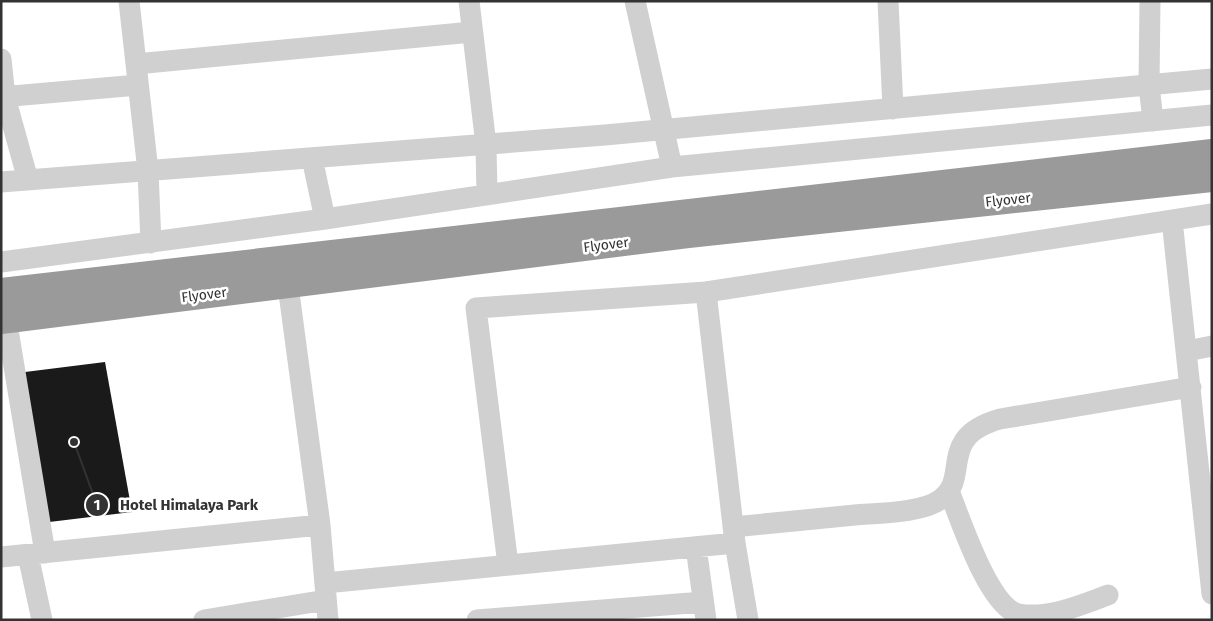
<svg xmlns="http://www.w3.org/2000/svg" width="1213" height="621" viewBox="0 0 1213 621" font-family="'Fira Sans',sans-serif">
<rect width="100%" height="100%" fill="#fff"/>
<path fill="#1a1a1a" d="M 105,362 L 132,512 L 41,523 L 17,373 Z"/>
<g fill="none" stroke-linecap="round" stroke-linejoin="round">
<path stroke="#d0d0d0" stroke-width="21" d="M 129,1 L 148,171 L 151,243
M 469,1 L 486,145 L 487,195
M 635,1 L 672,167
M 888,1 L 893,109
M 1150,1 L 1149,85 L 1153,121
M 1,59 L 5,97 L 28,180
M 136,64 L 472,32
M 1,97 L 138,85
M 312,158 L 325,219
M 1,182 L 605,135 L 1212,79
M 1172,220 L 1212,594
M 1,262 L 325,219 L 672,167 L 1212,115
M 8,330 L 45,553
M 1187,351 L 1212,346
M 949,491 C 960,518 989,608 1019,614 C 1049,619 1081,605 1108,595
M 320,525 L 328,620
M 733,527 C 774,523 814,519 855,515 C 878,513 923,513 941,499 C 971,477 936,437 1000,419 L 1191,387
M 735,543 L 748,620
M 696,547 L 706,620
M 28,555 L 42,620
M 1,557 L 320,525 L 289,293
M 508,565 L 476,308 L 706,292 L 1212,214
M 325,583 L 735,543 L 706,292
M 204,620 L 326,600
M 477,620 L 703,602"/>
<path stroke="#9a9a9a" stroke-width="28" d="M 1,292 L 1212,153
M 1,320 L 688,234 L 1212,178"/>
</g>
<g text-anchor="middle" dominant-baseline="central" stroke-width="5" stroke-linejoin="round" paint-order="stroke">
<g font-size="14" fill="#333" stroke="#fff">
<text transform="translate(1008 200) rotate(-6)">Flyover</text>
<text transform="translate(606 245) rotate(-7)">Flyover</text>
<text transform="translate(204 295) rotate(-7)">Flyover</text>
</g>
</g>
<path fill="none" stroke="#333" stroke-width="2" d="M74 442L97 505"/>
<g fill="#333" stroke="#fff" stroke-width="2">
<circle cx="74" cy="442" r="5"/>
<circle cx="97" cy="505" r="12"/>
</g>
<g font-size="15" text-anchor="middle" font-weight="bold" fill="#fff">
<text x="97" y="510">1</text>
</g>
<g font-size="15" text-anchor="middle" font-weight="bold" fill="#333" stroke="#fff" stroke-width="5" stroke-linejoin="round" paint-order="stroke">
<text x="189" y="510">Hotel Himalaya Park</text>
</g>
<rect width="1213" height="621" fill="none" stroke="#333333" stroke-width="5"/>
</svg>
